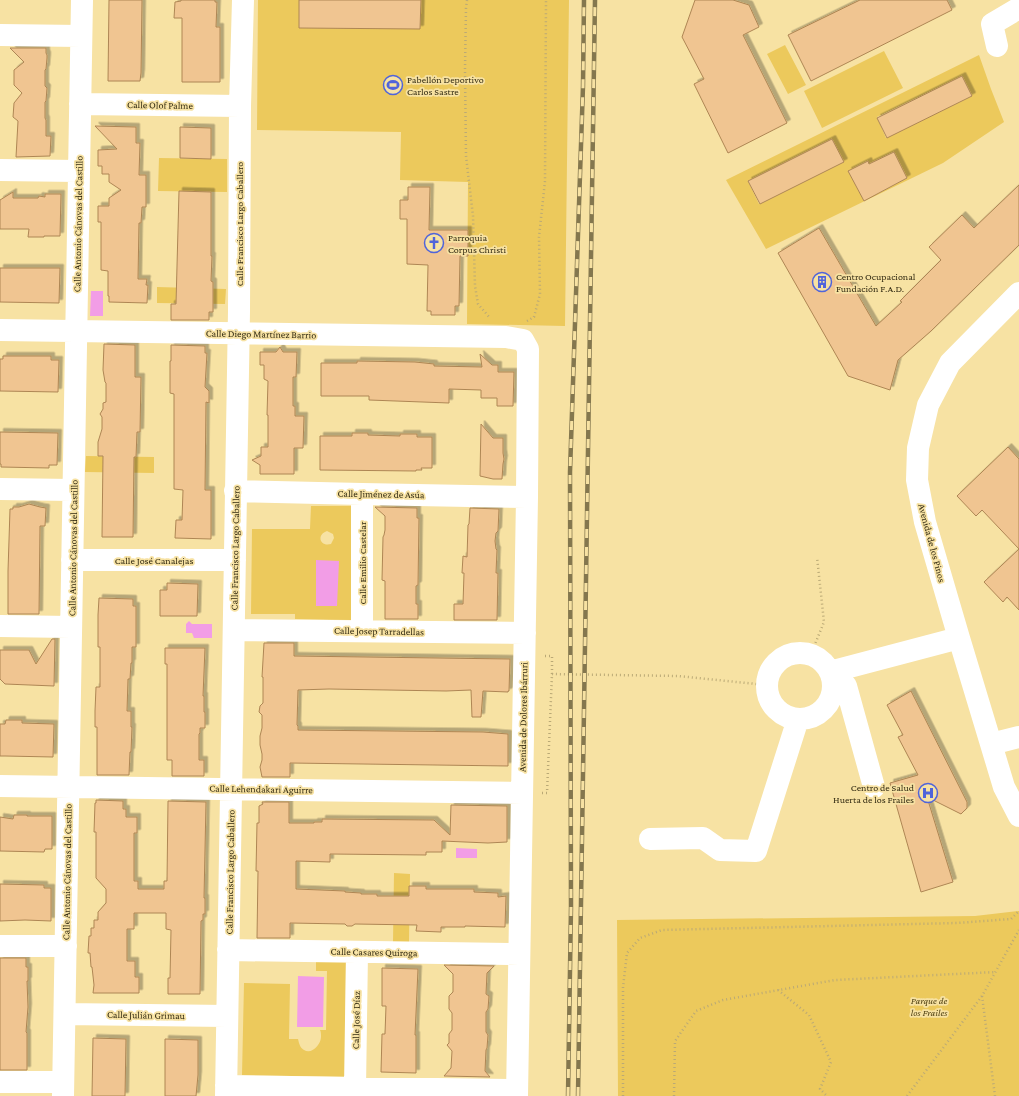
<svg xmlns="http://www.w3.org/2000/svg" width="1019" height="1096" viewBox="0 0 1019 1096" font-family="'Crimson Pro',serif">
<defs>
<filter id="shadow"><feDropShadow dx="3.5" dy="-3.5" stdDeviation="0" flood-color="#0004"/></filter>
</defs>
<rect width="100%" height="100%" fill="#f7e2a3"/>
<path fill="#ecc95c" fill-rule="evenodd" d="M 258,0 L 569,0 L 565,326 L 467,324 L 468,182 L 400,180 L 401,132 L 257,130 Z
M 785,45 L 806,85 L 788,94 L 767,54 Z
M 884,51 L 903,88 L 822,128 L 804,91 Z
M 979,55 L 991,89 L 1004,122 L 943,163 L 766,249 L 726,180 ZM 962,76 L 972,96 L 886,138 L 877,117 ZM 832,139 L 843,162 L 759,204 L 748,181 ZM 893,152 L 907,178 L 864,201 L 850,174 L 857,170 L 856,167 L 867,161 L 869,164 Z
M 159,158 L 227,159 L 227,192 L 158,191 Z
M 157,287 L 226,289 L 225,304 L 157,303 Z
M 86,456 L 154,457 L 154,473 L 85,472 Z
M 311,506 L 353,506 L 351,620 L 295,619 L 295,614 L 251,614 L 252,529 L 310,529 ZM 327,531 L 333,534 L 334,538 L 331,544 C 320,547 316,535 327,531 Z
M 394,873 L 410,874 L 409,942 L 393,942 Z
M 1019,911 L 1019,1096 L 618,1096 L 617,920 L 975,916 Z
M 316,962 L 346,962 L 345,1077 L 242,1075 L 244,983 L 290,984 L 289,1039 L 298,1039 C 299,1043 300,1048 304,1050 C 312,1055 321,1044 321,1037 C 321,1034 321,1032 320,1030 L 326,1030 L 327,971 L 316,971 Z"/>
<path fill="#f29de6" d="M 91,291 L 103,291 L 103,316 L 90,316 Z
M 316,560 L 339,561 L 337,606 L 316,606 Z
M 189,621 L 192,624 L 212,624 L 212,638 L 194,638 L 192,633 L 186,633 L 186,624 Z
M 456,848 L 477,849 L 477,858 L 456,858 Z
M 298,976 L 324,977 L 323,1027 L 297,1027 Z"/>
<path fill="#f0c591" stroke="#ae8654" filter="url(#shadow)" d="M 109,0 L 142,0 L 141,73 L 140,81 L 108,81 Z
M 181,0 L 215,0 L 215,2 L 217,2 L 216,27 L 220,27 L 220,82 L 182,82 L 182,18 L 174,18 L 175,2 L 181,1 Z
M 299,0 L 421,0 L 420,29 L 299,28 Z
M 695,0 L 733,0 L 749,5 L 759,27 L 743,35 L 787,123 L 728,153 L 694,84 L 704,79 L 682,37 Z
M 860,0 L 947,0 L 952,10 L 811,81 L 788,35 Z
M 10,48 L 46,48 L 46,53 L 47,55 L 47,58 L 46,69 L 45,70 L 45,86 L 47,88 L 46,101 L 45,102 L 45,118 L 46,120 L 46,136 L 51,136 L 50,156 L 16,157 L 18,121 L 13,117 L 14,103 L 22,93 L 14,85 L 14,70 L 24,62 Z
M 962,76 L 972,96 L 887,138 L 877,118 Z
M 95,126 L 136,127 L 136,143 L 140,143 L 139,175 L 146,175 L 146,207 L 142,207 L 141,223 L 139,223 L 138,279 L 147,279 L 146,285 L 148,285 L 147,303 L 109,302 L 109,296 L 108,296 L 108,271 L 101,270 L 101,222 L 98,222 L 98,206 L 109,206 L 109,198 L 121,190 L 109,182 L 109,174 L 102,174 L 102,166 L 98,166 L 98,150 L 117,149 Z
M 180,127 L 211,128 L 211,159 L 180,158 Z
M 832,139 L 844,162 L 760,204 L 748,181 Z
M 894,152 L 907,178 L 864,201 L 848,171 L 868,161 L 869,164 Z
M 1019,185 L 1019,245 L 931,331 L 898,360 L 890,390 L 848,376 L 778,253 L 819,228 L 876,326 L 902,302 L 900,301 L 941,260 L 929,247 L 962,215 L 974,228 Z
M 408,187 L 430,187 L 429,230 L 468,230 L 468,256 L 460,256 L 459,306 L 455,306 L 455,315 L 431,315 L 431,311 L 427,311 L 428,265 L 407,264 L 407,219 L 400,219 L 400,200 L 408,200 Z
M 179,191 L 211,192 L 211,256 L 212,256 L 211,281 L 213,282 L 213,312 L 209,312 L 209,320 L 171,320 L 171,304 L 176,304 Z
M 13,192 L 13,198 L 38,198 L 39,196 L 45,197 L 45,194 L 61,194 L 60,236 L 44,236 L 44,237 L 28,237 L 29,229 L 0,229 L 0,200 Z
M 0,268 L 60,268 L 59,303 L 0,302 Z
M 104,344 L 135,345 L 135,377 L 141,377 L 140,432 L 137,432 L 136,457 L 134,457 L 133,537 L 102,537 L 103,456 L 98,456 L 98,442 L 102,429 L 102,417 L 100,414 L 103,409 L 103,403 L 106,402 L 106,383 L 105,382 L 103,370 Z
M 171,345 L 205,346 L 205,353 L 207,353 L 205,387 L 209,391 L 209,403 L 206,402 L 205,490 L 211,490 L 211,539 L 175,538 L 176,520 L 182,520 L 183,490 L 174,489 L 174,394 L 170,393 L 170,361 L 171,361 Z
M 280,347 L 283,352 L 297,352 L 296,377 L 293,377 L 293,406 L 295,406 L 295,416 L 304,416 L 303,448 L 294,448 L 294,474 L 260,474 L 260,465 L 252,460 L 261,456 L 261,447 L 268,447 L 268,415 L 267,415 L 268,381 L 264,379 L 264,365 L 260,365 L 260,352 L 276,352 Z
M 480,354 L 492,365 L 498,365 L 498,372 L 514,372 L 513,406 L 497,406 L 497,398 L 481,398 L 481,390 L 449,389 L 449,403 L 369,400 L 369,396 L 321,396 L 321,363 L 357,363 L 357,361 L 415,362 L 434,364 L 434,366 L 482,367 Z
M 3,356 L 51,356 L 51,360 L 59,360 L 58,392 L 0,391 L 0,359 L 3,359 Z
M 481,424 L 493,438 L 503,438 L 503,453 L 504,459 L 503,464 L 502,479 L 493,479 L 480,476 Z
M 0,432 L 58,433 L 57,465 L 49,465 L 49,468 L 1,467 L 1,464 L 0,464 Z
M 352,433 L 368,433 L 368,435 L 400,436 L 400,434 L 417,434 L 417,437 L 432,437 L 432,468 L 421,468 L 422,470 L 416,470 L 416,471 L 320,470 L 320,436 L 352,436 Z
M 1008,447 L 1019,459 L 1019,549 L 982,510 L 976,516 L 957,496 Z
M 29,504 L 40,507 L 46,508 L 45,526 L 40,526 L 39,614 L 8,614 L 8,571 L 10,509 L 13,509 L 13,507 L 19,507 Z
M 375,507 L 417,508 L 417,518 L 419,518 L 418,585 L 416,586 L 416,604 L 418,604 L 418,619 L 385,619 L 385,581 L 382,580 L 383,537 L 384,535 L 385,530 L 385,516 Z
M 470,508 L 499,509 L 498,531 L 496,533 L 495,541 L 496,549 L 497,550 L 496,573 L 498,573 L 497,620 L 454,620 L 454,604 L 463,604 L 464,573 L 462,573 L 463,556 L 467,557 L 468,525 L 469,524 Z
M 1019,549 L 1019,610 L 1007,597 L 1003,602 L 984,582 Z
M 167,583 L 198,584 L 197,616 L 160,616 L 160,590 L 167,590 Z
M 99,598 L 133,599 L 133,606 L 136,606 L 136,647 L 132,647 L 132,663 L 131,663 L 130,679 L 128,679 L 127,711 L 131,711 L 131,727 L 132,727 L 131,752 L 130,752 L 129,775 L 97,775 L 97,727 L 95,727 L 95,711 L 96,687 L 100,687 L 100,647 L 98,647 L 98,615 Z
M 52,639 L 55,639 L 54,686 L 5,684 L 0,679 L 0,650 L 29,650 L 36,664 Z
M 264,643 L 294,643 L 294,656 L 510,659 L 509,691 L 508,691 L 508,692 L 483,691 L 481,717 L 472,717 L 471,690 L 446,691 L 329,689 L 298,690 L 297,725 L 298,726 L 298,730 L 483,732 L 508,734 L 508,766 L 290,763 L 290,777 L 262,777 L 260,767 L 262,760 L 262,754 L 260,745 L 260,736 L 262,728 L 262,715 L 259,712 L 260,706 L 263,703 L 263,677 L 262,677 Z
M 165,648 L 205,648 L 203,696 L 204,696 L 204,712 L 205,712 L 205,728 L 200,728 L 200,733 L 199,734 L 199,760 L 204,760 L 204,776 L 172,776 L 172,760 L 167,760 L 167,664 L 165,664 Z
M 911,691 L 967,802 L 967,808 L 961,814 L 927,797 L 953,882 L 921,892 L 890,783 L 918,775 L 898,737 L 903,735 L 887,705 Z
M 6,720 L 22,720 L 22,723 L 54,724 L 53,757 L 5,756 L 0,756 L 0,724 L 5,724 Z
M 96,800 L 123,801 L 123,809 L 126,809 L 126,817 L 137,817 L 137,833 L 134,833 L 134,881 L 138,881 L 138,889 L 164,889 L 164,881 L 167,881 L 168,801 L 206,802 L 204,898 L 205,898 L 205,914 L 203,914 L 203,920 L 201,921 L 200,994 L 168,994 L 168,978 L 170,978 L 171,930 L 166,929 L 166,913 L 134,913 L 134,929 L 127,929 L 127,961 L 135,961 L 135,977 L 139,977 L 139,993 L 93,993 L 94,985 L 92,967 L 91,967 L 90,953 L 88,953 L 89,936 L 91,936 L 91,928 L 94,928 L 94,920 L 98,920 L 98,912 L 106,903 L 106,889 L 96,878 L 96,832 L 94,832 L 95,803 L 96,803 Z
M 262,802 L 289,802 L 289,823 L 314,823 L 314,822 L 322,822 L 322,819 L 434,820 L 450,835 L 451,805 L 507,806 L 507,842 L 488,843 L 442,841 L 442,852 L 426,852 L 426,855 L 330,854 L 330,862 L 296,861 L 296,889 L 345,891 L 345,892 L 361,893 L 361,894 L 377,894 L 377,896 L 409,896 L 409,886 L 426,886 L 426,889 L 474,889 L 474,892 L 498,893 L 498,897 L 506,896 L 505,927 L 465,926 L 465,927 L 441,927 L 441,932 L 416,931 L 417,925 L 355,924 L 352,926 L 347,926 L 345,924 L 290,923 L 290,938 L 257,938 L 258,871 L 256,871 L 257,823 L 259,823 L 259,806 L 263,804 Z
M 14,815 L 27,815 L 27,816 L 52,816 L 52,849 L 45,849 L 44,852 L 0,851 L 0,817 L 13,819 Z
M 0,884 L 44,885 L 44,888 L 51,888 L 51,921 L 25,920 L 0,921 Z
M 0,958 L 26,958 L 26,967 L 28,967 L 28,981 L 27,981 L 28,1007 L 26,1032 L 27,1033 L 27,1070 L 0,1070 Z
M 444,965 L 494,966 L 487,973 L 486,994 L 489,996 L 488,1009 L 486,1012 L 486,1032 L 488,1035 L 487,1048 L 486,1050 L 485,1071 L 490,1077 L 444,1076 L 451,1068 L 452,1051 L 447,1045 L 449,1043 L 449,1034 L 452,1030 L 452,1013 L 449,1009 L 449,996 L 453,992 L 453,974 Z
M 382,968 L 418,969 L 415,1035 L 416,1035 L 416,1073 L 381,1072 L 382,1034 L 385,1034 L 386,1006 L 382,1006 Z
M 93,1038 L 126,1039 L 125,1096 L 92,1096 Z
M 165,1039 L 198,1040 L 198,1075 L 196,1096 L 165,1096 Z"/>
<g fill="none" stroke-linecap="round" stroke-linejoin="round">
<path stroke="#baa976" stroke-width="2.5" stroke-dasharray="1 3" stroke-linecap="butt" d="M 467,0 L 466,8 L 465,69 L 466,156 L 473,216 L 475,286 L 478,304 L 490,318
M 527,321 L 534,317 L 540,294 L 539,237 L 545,181 L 546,0
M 811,654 L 824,622 L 817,557
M 545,656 L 552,656 L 552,674
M 542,793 L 547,793 L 552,674 L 678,676 L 766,685
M 778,990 L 809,1015 L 831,1062 L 820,1089 L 827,1096
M 982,996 L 995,1096
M 623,1096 L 623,987 L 627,953 L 640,938 L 662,930 L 957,923 L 1011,919 L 1019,911
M 674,1096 L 675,1041 L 696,1011 L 723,1000 L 835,980 L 996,972
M 907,1096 L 982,996 L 1019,930"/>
<path stroke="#fff" stroke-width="22" d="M 0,35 L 81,36
M 997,46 L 992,24 L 1019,8
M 80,104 L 240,106
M 0,170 L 78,171
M 1019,293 L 950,363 L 928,405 L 918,448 L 917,480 L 925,522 L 959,638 L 1004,787 L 1019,816
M 0,330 L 506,337 L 523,340 L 528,349 L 527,497 L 517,1096
M 0,489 L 73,490
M 235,491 L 362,494 L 527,497
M 72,560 L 235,560
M 0,626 L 71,627
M 234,630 L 525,633
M 362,631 L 362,494
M767 686a33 33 0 1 1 66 0a33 33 0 1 1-66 0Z
M 830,672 L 959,638
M 833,682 L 846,686 L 874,787
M 991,744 L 1019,737
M 0,786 L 522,793
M 650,839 L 703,838 L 720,850 L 756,851 L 798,719
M 0,946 L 66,946
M 228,950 L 519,954
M 65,1014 L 227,1016
M 0,1082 L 63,1082
M 226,1086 L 517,1090
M 355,1088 L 357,952
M 63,1096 L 82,0
M 226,1096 L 239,311 L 240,106 L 243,0"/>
<g stroke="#84774e" stroke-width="4.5">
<path id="rail" d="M 568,1096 L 571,907 L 570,472 L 583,86 L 584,0
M 578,1096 L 595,0"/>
</g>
<use href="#rail" stroke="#f7e2a3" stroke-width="3" stroke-dasharray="9" stroke-linecap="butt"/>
</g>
<defs>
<g id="stadium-ring" transform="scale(1)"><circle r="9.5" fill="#f7e2a3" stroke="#5064da" stroke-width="1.5"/><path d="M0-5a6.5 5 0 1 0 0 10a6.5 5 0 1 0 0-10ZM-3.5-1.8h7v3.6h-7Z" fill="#5064da"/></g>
<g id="church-ring" transform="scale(1)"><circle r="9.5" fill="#f7e2a3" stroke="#5064da" stroke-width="1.5"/><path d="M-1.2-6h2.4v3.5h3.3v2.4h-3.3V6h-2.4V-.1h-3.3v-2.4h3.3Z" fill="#5064da"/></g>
<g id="building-ring" transform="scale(1)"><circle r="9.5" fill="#f7e2a3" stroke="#5064da" stroke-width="1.5"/><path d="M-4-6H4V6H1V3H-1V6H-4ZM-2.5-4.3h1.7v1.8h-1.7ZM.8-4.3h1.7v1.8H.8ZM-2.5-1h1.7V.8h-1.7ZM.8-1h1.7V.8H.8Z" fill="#5064da"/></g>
<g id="hospital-ring" transform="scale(1)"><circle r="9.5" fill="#f7e2a3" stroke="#5064da" stroke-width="1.5"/><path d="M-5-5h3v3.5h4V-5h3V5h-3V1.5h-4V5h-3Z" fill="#5064da"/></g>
</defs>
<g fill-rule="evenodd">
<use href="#stadium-ring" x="393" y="85"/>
<use href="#church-ring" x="434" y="243"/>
<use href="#building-ring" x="822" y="282"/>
<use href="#hospital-ring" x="928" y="793"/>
</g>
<g text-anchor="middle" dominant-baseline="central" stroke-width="3.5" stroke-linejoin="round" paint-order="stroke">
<g font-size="10" fill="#342c13" stroke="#f7e2a3" text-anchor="start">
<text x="407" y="79">Pabellón Deportivo<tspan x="407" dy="12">Carlos Sastre</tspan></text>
<text x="448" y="237">Parroquia<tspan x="448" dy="12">Corpus Christi</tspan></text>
<text x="836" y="276">Centro Ocupacional<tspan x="836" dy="12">Fundación F.A.D.</tspan></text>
<text x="914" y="787" text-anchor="end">Centro de Salud<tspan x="914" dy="12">Huerta de los Frailes</tspan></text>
</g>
<g font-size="10" fill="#342c13" stroke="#f7e2a3">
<text transform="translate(160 105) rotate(1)">Calle Olof Palme</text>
<text transform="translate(78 224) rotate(-89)">Calle Antonio Cánovas del Castillo</text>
<text transform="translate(239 224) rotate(-90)">Calle Francisco Largo Caballero</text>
<text transform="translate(261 334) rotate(1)">Calle Diego Martínez Barrio</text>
<text transform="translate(381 494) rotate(1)">Calle Jiménez de Asúa</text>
<text transform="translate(932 543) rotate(75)">Avenida de los Pinos</text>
<text transform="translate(73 548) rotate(-89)">Calle Antonio Cánovas del Castillo</text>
<text transform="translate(235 548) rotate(-89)">Calle Francisco Largo Caballero</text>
<text x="154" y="560">Calle José Canalejas</text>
<text transform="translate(362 563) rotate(-90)">Calle Emilio Castelar</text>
<text transform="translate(379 631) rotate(1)">Calle Josep Tarradellas</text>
<text transform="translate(523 717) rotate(-89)">Avenida de Dolores Ibárruri</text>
<text transform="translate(261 789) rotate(1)">Calle Lehendakari Aguirre</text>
<text transform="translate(67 872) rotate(-89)">Calle Antonio Cánovas del Castillo</text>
<text transform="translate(230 872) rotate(-89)">Calle Francisco Largo Caballero</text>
<text transform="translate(374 952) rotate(1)">Calle Casares Quiroga</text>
<text transform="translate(146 1015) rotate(1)">Calle Julián Grimau</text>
<text transform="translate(356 1020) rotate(-89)">Calle José Díaz</text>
</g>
<g font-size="10" font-style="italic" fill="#514213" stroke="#f7e2a3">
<text x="929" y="1000">Parque de<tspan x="929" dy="12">los Frailes</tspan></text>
</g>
</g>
</svg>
